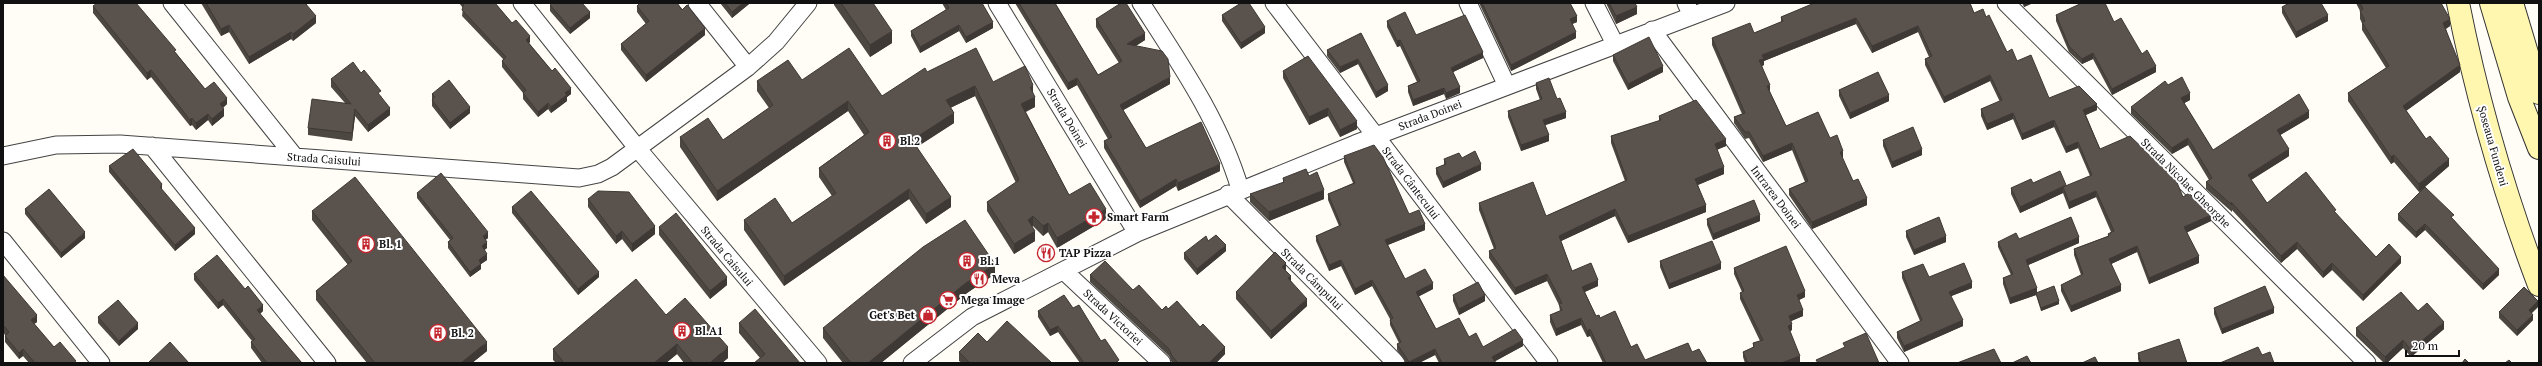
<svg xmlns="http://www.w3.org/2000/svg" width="2542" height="366" viewBox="0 0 2542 366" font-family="'PT Serif',serif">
<rect width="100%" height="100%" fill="#fffdf5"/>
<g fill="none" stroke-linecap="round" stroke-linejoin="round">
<g stroke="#444" stroke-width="19">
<path id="street" d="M 172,3 L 295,157
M 522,3 L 638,149 L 818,363
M 697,3 L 748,67
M 997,3 L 1137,233
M 1141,3 C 1179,62 1220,121 1240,189
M 1274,3 L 1549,363
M 1468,3 L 1507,86
M 1594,3 L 1615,44
M 1686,3 L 1692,16
M 2006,3 L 2367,363
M 1652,30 L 1900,363
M 152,146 L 327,363
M 3,156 L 56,145 L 120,144 L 579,178 L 598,174 L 612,167 L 748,67 L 776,42 L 808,3
M 1228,194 L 1396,363
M 3,241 L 101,363
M 1064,271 L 1162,363
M 912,363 L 972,317 L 1137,233 L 1355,144 L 1726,3"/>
</g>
<g stroke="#333" stroke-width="24">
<path id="secondary" d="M 2458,3 C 2477,99 2504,193 2539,285
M 2491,3 L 2519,97 L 2539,148
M 2512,3 L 2539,93"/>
</g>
<use href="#street" stroke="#fff" stroke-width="17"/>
<use href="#secondary" stroke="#fff6b0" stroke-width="22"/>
</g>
<path fill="#4d4742" d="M 201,3 L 307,3 L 307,6 L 316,23 L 293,41 L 291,39 L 249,64 L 229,32 L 221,36 Z
M 459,3 L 495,3 L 512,23 L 530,42 L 529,43 L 571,94 L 567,97 L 567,101 L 551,113 L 548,109 L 538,117 L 523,99 L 523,93 L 502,67 L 502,61 L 503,59 L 462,16 L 463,8 Z
M 638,3 L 677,3 L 705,35 L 646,82 L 621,50 L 621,44 L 646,24 L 637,12 L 637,6 L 639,4 Z
M 720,3 L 749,3 L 749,4 L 732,18 Z
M 834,3 L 873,3 L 892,43 L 870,57 L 834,5 Z
M 942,3 L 982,3 L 993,28 L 966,43 L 959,31 L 920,53 L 911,36 L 911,31 L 946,10 Z
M 1015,3 L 1055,3 L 1098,75 L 1119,63 L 1096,27 L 1096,19 L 1145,40 L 1135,46 L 1170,84 L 1123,110 L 1146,148 L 1220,171 L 1178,191 L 1176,186 L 1140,208 L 1104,148 L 1104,141 L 1108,139 L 1077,85 L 1068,90 Z
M 1479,3 L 1570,3 L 1577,22 L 1572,24 L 1576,38 L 1511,71 Z
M 1606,3 L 1635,3 L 1637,14 L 1616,24 Z
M 1811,3 L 1970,3 L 1974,13 L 1986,17 L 2007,52 L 2017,61 L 2049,98 L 2097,110 L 2086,115 L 2100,149 L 2183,197 L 2211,221 L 2187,232 L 2199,263 L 2149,284 L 2137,252 L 2111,264 L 2121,291 L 2071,312 L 2061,291 L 2061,285 L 2081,275 L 2074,255 L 2074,249 L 2108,236 L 2108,234 L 2111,232 L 2096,197 L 2069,209 L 2063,193 L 2020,213 L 2011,194 L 2011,188 L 2033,183 L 2066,186 L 2090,176 L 2078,148 L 2066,153 L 2054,127 L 2022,140 L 2013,119 L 1987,130 L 1981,116 L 1981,109 L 2000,102 L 1990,81 L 1944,103 L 1925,65 L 1925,59 L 1929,57 L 1918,32 L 1872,53 L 1856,24 L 1764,61 L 1764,65 L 1762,66 L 1770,92 L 1786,126 L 1830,138 L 1843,157 L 1842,158 L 1853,181 L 1867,205 L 1812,229 L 1789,195 L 1789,189 L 1805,182 L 1792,150 L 1763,162 L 1749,138 L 1745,139 L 1734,123 L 1734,117 L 1742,114 L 1712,45 L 1712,38 L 1754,33 L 1781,22 L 1781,17 L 1811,5 Z
M 2022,3 L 2033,3 L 2024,7 Z
M 2356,3 L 2441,3 L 2450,26 L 2446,29 L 2460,72 L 2406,111 L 2426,139 L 2449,166 L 2419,192 L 2394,162 L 2391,164 L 2348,101 L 2348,93 L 2386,68 L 2362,30 L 2362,23 L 2360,19 L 2360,11 Z
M 550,5 L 590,18 L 570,34 L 550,11 Z
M 93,6 L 176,53 L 205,89 L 227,104 L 223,108 L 224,116 L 212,126 L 208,120 L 196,130 L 192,125 L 190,126 L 151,77 L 147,80 L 93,13 Z
M 2282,7 L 2328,21 L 2296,38 L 2282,13 Z
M 1222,15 L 1265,33 L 1241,49 L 1222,21 Z
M 2056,15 L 2114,22 L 2156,72 L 2112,95 L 2093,59 L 2082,64 L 2069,52 L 2056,21 Z
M 1387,21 L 1416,35 L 1483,58 L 1453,72 L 1460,93 L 1446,99 L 1444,94 L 1413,106 L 1408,92 L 1408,86 L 1417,82 L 1400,46 L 1397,47 L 1387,27 Z
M 1361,33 L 1388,91 L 1376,98 L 1358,64 L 1340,73 L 1327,56 L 1327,50 Z
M 1613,55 L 1663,72 L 1628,90 L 1613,61 Z
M 1283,71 L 1357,129 L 1340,137 L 1328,116 L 1309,125 L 1283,78 Z
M 927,72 L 993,82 L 1033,94 L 1035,107 L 1026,112 L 1069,195 L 1106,219 L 1057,248 L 1048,232 L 1043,236 L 1033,226 L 1032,226 L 1035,241 L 1014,254 L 987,211 L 987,202 L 1016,183 L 975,96 L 950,108 L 954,123 L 917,147 L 951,207 L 926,224 L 909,199 L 784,286 L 744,230 L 744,220 L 792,223 L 832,196 L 819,177 L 819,168 L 864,135 L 848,111 L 717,201 L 680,147 L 680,137 L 723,140 L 769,108 L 757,91 L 757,81 L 802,80 L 882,96 Z
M 331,79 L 381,96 L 390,115 L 368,132 L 355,116 L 352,141 L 308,135 L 308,128 L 345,103 L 331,87 Z
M 1536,83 L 1557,99 L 1566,118 L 1545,125 L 1549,141 L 1521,151 L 1508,117 L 1508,111 L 1540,100 L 1536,89 Z
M 2168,85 L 2190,100 L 2184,103 L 2213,150 L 2309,118 L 2280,135 L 2289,156 L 2251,180 L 2267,203 L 2336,214 L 2376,257 L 2401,263 L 2363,301 L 2332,270 L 2323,278 L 2297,249 L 2281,263 L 2232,210 L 2232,212 L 2206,189 L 2206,182 L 2209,180 L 2188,145 L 2172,154 L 2131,114 L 2131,107 Z
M 1839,90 L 1889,101 L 1850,119 L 1839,96 Z
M 432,94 L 470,113 L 450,129 L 432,106 Z
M 1659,116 L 1726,146 L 1717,150 L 1724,174 L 1698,185 L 1706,212 L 1628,243 L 1615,216 L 1561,241 L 1572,271 L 1598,286 L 1585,292 L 1596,316 L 1600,318 L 1645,360 L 1692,352 L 1707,363 L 1603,363 L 1590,336 L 1587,337 L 1581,325 L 1556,336 L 1550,322 L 1550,315 L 1560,311 L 1559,305 L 1547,281 L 1515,295 L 1489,258 L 1489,251 L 1494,249 L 1479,210 L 1479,203 L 1546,216 L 1625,181 L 1611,143 L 1611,136 L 1659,121 Z
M 1883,140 L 1922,155 L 1892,168 L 1883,146 Z
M 1344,156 L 1409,214 L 1425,230 L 1388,245 L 1405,279 L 1433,289 L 1419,296 L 1436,329 L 1469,337 L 1483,347 L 1523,346 L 1495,361 L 1496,363 L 1439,363 L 1435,355 L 1419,363 L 1406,363 L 1397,350 L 1397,344 L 1399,343 L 1390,325 L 1390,319 L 1372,286 L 1355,295 L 1341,266 L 1329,271 L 1316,241 L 1316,236 L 1339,226 L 1328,200 L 1328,194 L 1353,183 L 1344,162 Z
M 1462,158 L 1481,170 L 1443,188 L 1436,174 L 1436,168 L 1444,165 L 1444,159 Z
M 109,166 L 162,190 L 195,234 L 175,251 L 109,172 Z
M 1309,176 L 1324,199 L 1269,221 L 1250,202 L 1250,194 L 1283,183 L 1283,178 Z
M 417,193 L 488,238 L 485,240 L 487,248 L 484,250 L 487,260 L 481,264 L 481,269 L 470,277 L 448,248 L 448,242 L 450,240 L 417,198 Z
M 588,199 L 655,234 L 632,252 L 622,239 L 616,244 L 588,207 Z
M 512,207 L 599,277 L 578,295 L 512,213 Z
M 25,209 L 85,238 L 61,258 L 25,214 Z
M 312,211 L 487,351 L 472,363 L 367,363 L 316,300 L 316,291 L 348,265 L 312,220 Z
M 2398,214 L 2454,220 L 2499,275 L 2483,290 L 2425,230 L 2416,238 L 2398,220 Z
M 1707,219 L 1760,221 L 1713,240 L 1707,225 Z
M 659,227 L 727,285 L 710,299 L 659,235 Z
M 1906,231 L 1946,242 L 1914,255 L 1906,237 Z
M 2019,239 L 2079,243 L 2028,265 L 2037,292 L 2059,304 L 2041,311 L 2036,295 L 2010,304 L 2003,284 L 2003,278 L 2011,275 L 1998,247 L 1998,242 Z
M 1208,241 L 1226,251 L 1197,275 L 1184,259 L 1184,253 Z
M 1660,261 L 1721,269 L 1669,289 L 1660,267 Z
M 1734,268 L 1805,297 L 1799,300 L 1803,316 L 1791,321 L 1792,330 L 1790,331 L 1800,362 L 1796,363 L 1745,363 L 1743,357 L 1743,352 L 1753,347 L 1753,343 L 1760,341 L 1740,299 L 1740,293 L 1742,292 L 1734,274 Z
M 1286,270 L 1286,271 L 1291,281 L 1307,306 L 1271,339 L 1236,299 L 1236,292 Z
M 1902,272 L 1929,277 L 1972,288 L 1951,296 L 1963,326 L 1904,352 L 1897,338 L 1897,332 L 1920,321 L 1902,278 Z
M 194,274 L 263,311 L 260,314 L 302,363 L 262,363 L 251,348 L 251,342 L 252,341 L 223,305 L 218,309 L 194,280 Z
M 995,274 L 967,293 L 881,363 L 843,363 L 823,338 L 823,328 Z
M 3,275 L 37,322 L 34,324 L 54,347 L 76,363 L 29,363 L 23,356 L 19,359 L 5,342 L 5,335 L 3,332 Z
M 1090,275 L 1133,290 L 1162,310 L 1168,309 L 1225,354 L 1216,363 L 1172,363 L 1169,356 L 1090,282 Z
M 1453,295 L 1485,301 L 1459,315 L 1453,301 Z
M 2538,307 L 2531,313 L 2533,320 L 2517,336 L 2499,318 L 2499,312 Z
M 1073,308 L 1119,363 L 1080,363 L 1058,332 L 1050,336 L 1038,317 L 1038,311 Z
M 2214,308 L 2274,313 L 2222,334 L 2214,314 Z
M 2418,311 L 2444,329 L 2411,357 L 2403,348 L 2387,363 L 2384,363 L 2356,336 L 2356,328 Z
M 666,315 L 728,358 L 722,363 L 684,363 L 677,354 L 666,363 L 556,363 L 553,360 L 553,349 Z
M 98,317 L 138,329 L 119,346 L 98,323 Z
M 739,323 L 800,363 L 760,358 L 739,333 Z
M 987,342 L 1052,363 L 962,363 L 959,361 L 959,352 Z
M 2138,353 L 2187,363 L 2139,363 L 2138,359 Z"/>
<path fill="#3f3936" d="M 743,3 L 749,4 L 732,18 L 732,12 Z
M 2024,3 L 2033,3 L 2024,7 Z
M 1637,7 L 1637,14 L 1616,24 L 1616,16 Z
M 590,12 L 590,18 L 570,34 L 570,28 Z
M 2328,15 L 2328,21 L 2296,38 L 2296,32 Z
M 316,16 L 316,23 L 293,41 L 293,34 Z
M 1577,16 L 1577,22 L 1570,25 L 1570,19 Z
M 1856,18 L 1856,24 L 1764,61 L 1764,65 L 1759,67 L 1759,60 L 1762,55 Z
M 2450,19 L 2450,26 L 2443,30 L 2443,23 Z
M 993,22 L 993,28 L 966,43 L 966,37 Z
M 229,25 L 229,32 L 221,36 L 221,29 Z
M 959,25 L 959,31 L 920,53 L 920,47 Z
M 1918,26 L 1918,32 L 1872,53 L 1872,46 Z
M 1265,27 L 1265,33 L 1241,49 L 1241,43 Z
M 705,28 L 705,35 L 646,82 L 646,75 Z
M 892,31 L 892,43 L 870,57 L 870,45 Z
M 291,32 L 291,39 L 249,64 L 249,57 Z
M 1576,32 L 1576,38 L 1511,71 L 1511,65 Z
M 1145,33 L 1145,40 L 1127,52 L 1127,44 Z
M 530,36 L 530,42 L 526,46 L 526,40 Z
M 1400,40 L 1400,46 L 1397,47 L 1397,41 Z
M 1483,52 L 1483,58 L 1451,73 L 1451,68 Z
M 2093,53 L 2093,59 L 2082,64 L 2082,59 Z
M 1358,59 L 1358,64 L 1340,73 L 1340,67 Z
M 2460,65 L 2460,72 L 2403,113 L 2403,106 Z
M 1663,66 L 1663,72 L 1628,90 L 1628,84 Z
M 2156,66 L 2156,72 L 2112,95 L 2112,89 Z
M 151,70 L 151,77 L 147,80 L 147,73 Z
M 1990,75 L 1990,81 L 1944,103 L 1944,97 Z
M 1170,77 L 1170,84 L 1120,112 L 1120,105 Z
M 1077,78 L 1077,85 L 1068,90 L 1068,83 Z
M 1033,85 L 1033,95 L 1030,87 Z
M 1388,85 L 1388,91 L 1376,98 L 1376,92 Z
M 1770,85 L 1770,92 L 1767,86 Z
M 975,86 L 975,96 L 946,110 L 946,100 Z
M 1460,87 L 1460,93 L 1446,99 L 1446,93 Z
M 571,88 L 571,94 L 567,97 L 567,101 L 551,113 L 551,107 L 565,93 Z
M 1444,88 L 1444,94 L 1413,106 L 1413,100 Z
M 2190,93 L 2190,100 L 2181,105 L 2181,98 Z
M 1889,95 L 1889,101 L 1850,119 L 1850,113 Z
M 1035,97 L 1035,107 L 1021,113 L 1021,104 Z
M 227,98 L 227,104 L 220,110 L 220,104 Z
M 848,101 L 848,111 L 717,201 L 717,191 Z
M 548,103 L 548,109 L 538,117 L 538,112 Z
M 2097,104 L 2097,110 L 2083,116 L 2083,110 Z
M 470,107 L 470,113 L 450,129 L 450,123 Z
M 390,108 L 390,115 L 368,132 L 368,125 Z
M 1328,108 L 1328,116 L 1309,125 L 1309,117 Z
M 224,109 L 224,116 L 212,126 L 212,119 Z
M 355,109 L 355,116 L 352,141 L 352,133 Z
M 2309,111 L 2309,118 L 2277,137 L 2277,130 Z
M 1566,112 L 1566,118 L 1543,126 L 1543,120 Z
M 954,113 L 954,123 L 912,150 L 912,140 Z
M 2013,113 L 2013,119 L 1987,130 L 1987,124 Z
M 208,114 L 208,120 L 196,130 L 196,123 Z
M 192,118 L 192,125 L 190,126 L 190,120 Z
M 2054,120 L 2054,127 L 2022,140 L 2022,134 Z
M 1357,121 L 1357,129 L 1340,137 L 1340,130 Z
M 1549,135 L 1549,141 L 1521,151 L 1521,145 Z
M 2188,138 L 2188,145 L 2172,154 L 2172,148 Z
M 1726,139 L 1726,146 L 1715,150 L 1715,144 Z
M 2078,142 L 2078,148 L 2066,153 L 2066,147 Z
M 1792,143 L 1792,150 L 1763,162 L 1763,156 Z
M 1922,149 L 1922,155 L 1892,168 L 1892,162 Z
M 2289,149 L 2289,156 L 2248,182 L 2248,175 Z
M 1843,151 L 1843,157 L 1840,159 L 1840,152 Z
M 2394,155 L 2394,162 L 2391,164 L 2391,157 Z
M 2449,159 L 2449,166 L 2419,192 L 2419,184 Z
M 1220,164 L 1220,171 L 1178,191 L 1178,183 Z
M 1481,164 L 1481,170 L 1443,188 L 1443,182 Z
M 1724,167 L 1724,174 L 1695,186 L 1695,179 Z
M 1176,179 L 1176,186 L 1140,208 L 1140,201 Z
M 162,184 L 162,190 L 160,187 Z
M 2063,187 L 2063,193 L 2020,213 L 2020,207 Z
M 909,189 L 909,199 L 784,286 L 784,276 Z
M 1324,190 L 1324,199 L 1269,221 L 1269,212 Z
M 2096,191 L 2096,197 L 2069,209 L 2069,202 Z
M 951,197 L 951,207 L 926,224 L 926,214 Z
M 1867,198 L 1867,205 L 1812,229 L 1812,222 Z
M 1706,205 L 1706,212 L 1628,243 L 1628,236 Z
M 1106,209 L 1106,219 L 1057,248 L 1057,238 Z
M 1615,209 L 1615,216 L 1559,242 L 1559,236 Z
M 1760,215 L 1760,221 L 1713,240 L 1713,234 Z
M 2211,215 L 2211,221 L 2184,234 L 2184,227 Z
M 1033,216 L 1033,226 L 1028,230 L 1028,220 Z
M 1048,223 L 1048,232 L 1043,236 L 1043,226 Z
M 1425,224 L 1425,230 L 1385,246 L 1385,240 Z
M 2425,224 L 2425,230 L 2416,238 L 2416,232 Z
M 655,226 L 655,234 L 632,252 L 632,244 Z
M 195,228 L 195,234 L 175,251 L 175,245 Z
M 622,231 L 622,239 L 616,244 L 616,236 Z
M 1035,231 L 1035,241 L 1014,254 L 1014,244 Z
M 85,232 L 85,238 L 61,258 L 61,253 Z
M 488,232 L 488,238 L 483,242 L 483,236 Z
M 1946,236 L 1946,242 L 1914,255 L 1914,250 Z
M 2079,237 L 2079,243 L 2026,266 L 2026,260 Z
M 487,242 L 487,248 L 482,252 L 482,246 Z
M 2297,242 L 2297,249 L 2281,263 L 2281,256 Z
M 1226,245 L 1226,251 L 1197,275 L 1197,269 Z
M 2137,246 L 2137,252 L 2109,265 L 2109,259 Z
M 487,254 L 487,260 L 481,264 L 481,269 L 470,277 L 470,272 L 479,260 Z
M 2199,256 L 2199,263 L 2149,284 L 2149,278 Z
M 2401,257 L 2401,263 L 2363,301 L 2363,295 Z
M 1341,260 L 1341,266 L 1329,271 L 1329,265 Z
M 1286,263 L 1286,270 L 1282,275 L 1282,267 Z
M 1721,263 L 1721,269 L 1669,289 L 1669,284 Z
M 2332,263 L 2332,270 L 2323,278 L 2323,272 Z
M 995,264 L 995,274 L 967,293 L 881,363 L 868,363 L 967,282 Z
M 2499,269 L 2499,275 L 2483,290 L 2483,284 Z
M 599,272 L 599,277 L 578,295 L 578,289 Z
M 1547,274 L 1547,281 L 1515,295 L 1515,288 Z
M 1291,276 L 1291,283 L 1288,278 Z
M 727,277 L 727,285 L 710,299 L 710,291 Z
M 1372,280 L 1372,286 L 1355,295 L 1355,289 Z
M 1598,280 L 1598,286 L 1582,293 L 1582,287 Z
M 1972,282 L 1972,288 L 1949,297 L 1949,292 Z
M 1433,283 L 1433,289 L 1416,298 L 1416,292 Z
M 2121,285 L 2121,291 L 2071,312 L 2071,306 Z
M 2037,288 L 2037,294 L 2036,293 L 2036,295 L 2010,304 L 2010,298 Z
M 1805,291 L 1805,297 L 1797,301 L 1797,295 Z
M 1485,295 L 1485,301 L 1459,315 L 1459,309 Z
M 223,299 L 223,305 L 218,309 L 218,303 Z
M 1307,299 L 1307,306 L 1271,339 L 1271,331 Z
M 2059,301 L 2059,304 L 2041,311 L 2041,308 Z
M 2538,301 L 2538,307 L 2529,316 L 2529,310 Z
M 263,305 L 263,311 L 257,316 L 257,310 Z
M 2274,308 L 2274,313 L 2222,334 L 2222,329 Z
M 1803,310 L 1803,316 L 1789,322 L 1789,316 Z
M 37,315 L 37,322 L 31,326 L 31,320 Z
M 2533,315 L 2533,320 L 2517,336 L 2517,330 Z
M 1581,318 L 1581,325 L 1556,336 L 1556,329 Z
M 1963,320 L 1963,326 L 1904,352 L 1904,346 Z
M 2444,322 L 2444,329 L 2411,357 L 2411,350 Z
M 138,323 L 138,329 L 119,346 L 119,341 Z
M 1792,324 L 1792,330 L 1788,332 L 1788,326 Z
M 1058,326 L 1058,332 L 1050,336 L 1050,330 Z
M 1590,329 L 1590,336 L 1587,337 L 1587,331 Z
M 1523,340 L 1523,346 L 1492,363 L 1492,357 Z
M 2403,340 L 2403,348 L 2387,363 L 2385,363 L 2385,357 Z
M 487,342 L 487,351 L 472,363 L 461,363 Z
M 677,344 L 677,354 L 666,363 L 654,363 Z
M 728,347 L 728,358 L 722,363 L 710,363 Z
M 1225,347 L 1225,354 L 1216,363 L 1209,363 Z
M 23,349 L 23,356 L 19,359 L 19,353 Z
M 1435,349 L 1435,355 L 1419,363 L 1409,363 L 1409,362 Z
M 1800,356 L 1800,362 L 1796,363 L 1781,363 Z"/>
<path fill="#5a524d" stroke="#3f3936" d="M 97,3 L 136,3 L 176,50 L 174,51 L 205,89 L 214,82 L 227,98 L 220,104 L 224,109 L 212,119 L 208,114 L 196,123 L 192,118 L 190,120 L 151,70 L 147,73 L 93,6 Z
M 206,3 L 305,3 L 316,16 L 293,34 L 291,32 L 249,57 L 229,25 L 221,29 Z
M 464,3 L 495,3 L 512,23 L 516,20 L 530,36 L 526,40 L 552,71 L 555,68 L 571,88 L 565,93 L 567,95 L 551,107 L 548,103 L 538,112 L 523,93 L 526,90 L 502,61 L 506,57 L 462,10 Z
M 553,3 L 582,3 L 590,12 L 570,28 L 550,5 Z
M 640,3 L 677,3 L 682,10 L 687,5 L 705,28 L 646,75 L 621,44 L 649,21 L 637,6 Z
M 725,3 L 743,3 L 732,12 Z
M 841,3 L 873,3 L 892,31 L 870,45 Z
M 946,3 L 982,3 L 993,22 L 966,37 L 959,25 L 920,47 L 911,31 L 949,8 Z
M 1019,3 L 1055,3 L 1098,75 L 1122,61 L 1096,19 L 1121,3 L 1126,3 L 1145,33 L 1127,44 L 1162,51 L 1168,59 L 1170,77 L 1120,105 L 1146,148 L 1201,122 L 1220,164 L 1178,183 L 1176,179 L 1140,201 L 1104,141 L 1112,137 L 1077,78 L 1068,83 Z
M 1241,3 L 1249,3 L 1265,27 L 1241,43 L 1222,15 Z
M 1482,3 L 1570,3 L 1577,16 L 1570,19 L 1576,32 L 1511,65 Z
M 1609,3 L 1635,3 L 1637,7 L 1616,16 Z
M 1812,3 L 1970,3 L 1974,13 L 1983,9 L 1986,17 L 1989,15 L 2007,52 L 2012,49 L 2017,61 L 2031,55 L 2049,98 L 2079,86 L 2097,104 L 2083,110 L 2100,149 L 2130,136 L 2176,180 L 2183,197 L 2189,193 L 2211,215 L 2184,227 L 2199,256 L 2149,278 L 2137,246 L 2109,259 L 2121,285 L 2071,306 L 2061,285 L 2083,274 L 2074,249 L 2109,236 L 2108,234 L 2114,231 L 2096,191 L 2069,202 L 2063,187 L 2092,175 L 2078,142 L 2066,147 L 2054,120 L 2022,134 L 2013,113 L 1987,124 L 1981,109 L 2002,100 L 1990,75 L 1944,97 L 1925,59 L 1932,56 L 1918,26 L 1872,46 L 1856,18 L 1762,55 L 1764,59 L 1759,60 L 1770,85 L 1767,86 L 1786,126 L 1818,112 L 1830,138 L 1837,135 L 1843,151 L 1840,152 L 1853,181 L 1858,179 L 1867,198 L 1812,222 L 1789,189 L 1808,181 L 1792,143 L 1763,156 L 1749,132 L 1745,132 L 1734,117 L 1745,113 L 1712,38 L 1750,23 L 1754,33 L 1783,21 L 1781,17 L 1812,4 Z
M 2082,3 L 2105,3 L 2114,22 L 2121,18 L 2142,54 L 2147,50 L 2156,66 L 2112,89 L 2093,53 L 2082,59 L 2069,46 L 2056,15 Z
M 2289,3 L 2321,3 L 2328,15 L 2296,32 L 2282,7 Z
M 2360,3 L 2441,3 L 2450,19 L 2443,23 L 2460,65 L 2403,106 L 2426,139 L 2430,136 L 2449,159 L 2419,184 L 2394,155 L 2391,157 L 2348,93 L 2389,66 L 2362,22 L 2365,21 L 2360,11 L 2363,9 Z
M 1405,12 L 1416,35 L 1465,15 L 1483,52 L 1451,68 L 1460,87 L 1446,93 L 1444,88 L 1413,100 L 1408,86 L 1420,81 L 1400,40 L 1397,41 L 1387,21 Z
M 1361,33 L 1388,85 L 1376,92 L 1358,59 L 1340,67 L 1327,50 Z
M 1649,37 L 1663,66 L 1628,84 L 1613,55 Z
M 849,48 L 882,96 L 925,68 L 927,72 L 976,48 L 993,82 L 1025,66 L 1033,85 L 1030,87 L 1035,97 L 1021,104 L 1069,195 L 1090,183 L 1106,209 L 1057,238 L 1048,223 L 1043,226 L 1033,216 L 1028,220 L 1035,231 L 1014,244 L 987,202 L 1019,180 L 975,86 L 946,100 L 954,113 L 912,140 L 951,197 L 926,214 L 909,189 L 784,276 L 744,220 L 775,198 L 792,223 L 836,193 L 819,168 L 869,132 L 848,101 L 717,191 L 680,137 L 708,118 L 723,140 L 773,105 L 757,81 L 788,60 L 802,80 Z
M 1308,56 L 1357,121 L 1340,130 L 1328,108 L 1309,117 L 1283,71 Z
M 353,62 L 361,73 L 364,70 L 381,91 L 378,93 L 390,108 L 368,125 L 355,109 L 352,133 L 308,128 L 312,99 L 351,104 L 331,79 Z
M 1878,72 L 1889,95 L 1850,113 L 1839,90 Z
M 2182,77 L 2190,93 L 2181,98 L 2213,150 L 2299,94 L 2309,111 L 2277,130 L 2289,149 L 2248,175 L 2267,203 L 2306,172 L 2336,210 L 2334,211 L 2376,257 L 2389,244 L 2401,257 L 2363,295 L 2332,263 L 2323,272 L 2297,242 L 2281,256 L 2231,202 L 2232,205 L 2206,182 L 2212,178 L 2188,138 L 2172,148 L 2131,107 L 2165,81 L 2168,85 Z
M 1549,78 L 1557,99 L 1560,98 L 1566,112 L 1543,120 L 1549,135 L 1521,145 L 1508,111 L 1542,99 L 1536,83 Z
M 449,80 L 470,107 L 450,123 L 432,100 L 435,97 L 432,94 Z
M 1696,100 L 1726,139 L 1715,144 L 1724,167 L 1695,179 L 1706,205 L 1628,236 L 1615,209 L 1559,236 L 1572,271 L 1591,263 L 1598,280 L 1582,287 L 1596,316 L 1599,315 L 1600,318 L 1615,311 L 1631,347 L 1637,344 L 1645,360 L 1688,343 L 1692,352 L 1699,349 L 1707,363 L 1606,363 L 1590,329 L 1587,331 L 1581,318 L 1556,329 L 1550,315 L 1562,310 L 1559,304 L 1562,303 L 1547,274 L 1515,288 L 1489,251 L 1496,248 L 1479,203 L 1533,182 L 1546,216 L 1627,180 L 1611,136 L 1661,120 L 1659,116 Z
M 1913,127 L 1922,149 L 1892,162 L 1883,140 Z
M 1374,145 L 1383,157 L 1409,214 L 1419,210 L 1425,224 L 1385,240 L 1405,279 L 1425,269 L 1433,283 L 1416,292 L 1436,329 L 1459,318 L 1469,337 L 1476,333 L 1483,347 L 1515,329 L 1523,340 L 1492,357 L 1496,363 L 1442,363 L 1435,349 L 1409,362 L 1397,344 L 1401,342 L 1390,320 L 1393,318 L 1372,280 L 1355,289 L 1341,260 L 1329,265 L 1316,236 L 1341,225 L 1328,194 L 1355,183 L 1344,156 Z
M 133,149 L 162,184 L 160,187 L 195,228 L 175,245 L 109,166 Z
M 1475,151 L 1481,164 L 1443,182 L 1436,168 L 1446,164 L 1444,159 L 1459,153 L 1462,158 Z
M 1306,169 L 1309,176 L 1317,172 L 1324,190 L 1269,212 L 1250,194 L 1284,182 L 1283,178 Z
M 2060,171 L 2066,185 L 2020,207 L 2011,188 L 2031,179 L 2033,183 Z
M 441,173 L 488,232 L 483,236 L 487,242 L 482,246 L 487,254 L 479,260 L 481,264 L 470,272 L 448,242 L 453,238 L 417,193 Z
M 355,177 L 487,342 L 461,363 L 375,363 L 316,291 L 352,261 L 312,211 Z
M 2425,187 L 2454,215 L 2451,217 L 2499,269 L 2483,284 L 2425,224 L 2416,232 L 2398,214 Z
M 49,189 L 85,232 L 61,253 L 25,209 Z
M 531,191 L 599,272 L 578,289 L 512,207 Z
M 598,191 L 629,192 L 655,226 L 632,244 L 622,231 L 616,236 L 588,199 Z
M 1754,200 L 1760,215 L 1713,234 L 1707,219 Z
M 676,213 L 727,277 L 710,291 L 659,227 Z
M 1939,217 L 1946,236 L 1914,250 L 1906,231 Z
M 2071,217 L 2079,237 L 2026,260 L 2037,288 L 2010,298 L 2003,278 L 2013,274 L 1998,242 L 2016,233 L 2019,239 Z
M 965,220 L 995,264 L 967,282 L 868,363 L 851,363 L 823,328 L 923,247 Z
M 1216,235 L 1226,245 L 1197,269 L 1184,253 L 1206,236 L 1208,241 Z
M 1712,241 L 1721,263 L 1669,284 L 1660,261 Z
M 1786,246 L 1805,291 L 1797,295 L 1803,310 L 1789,316 L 1792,324 L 1788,326 L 1800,356 L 1781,363 L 1748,363 L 1743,352 L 1754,347 L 1753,343 L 1763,340 L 1740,293 L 1744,291 L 1734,268 Z
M 1275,252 L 1286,263 L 1282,267 L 1291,276 L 1288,278 L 1307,299 L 1271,331 L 1236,292 Z
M 217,255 L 245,289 L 248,286 L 263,305 L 257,310 L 302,363 L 267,363 L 251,342 L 255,339 L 223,299 L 218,303 L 194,274 Z
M 1105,261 L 1133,290 L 1139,285 L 1162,310 L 1166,306 L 1168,309 L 1177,301 L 1200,327 L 1203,324 L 1225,347 L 1209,363 L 1178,363 L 1172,356 L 1169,349 L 1090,275 Z
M 1964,263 L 1972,282 L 1949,292 L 1963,320 L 1904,346 L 1897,332 L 1922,320 L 1902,272 L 1923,264 L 1929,277 Z
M 3,275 L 37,315 L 31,320 L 54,347 L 60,342 L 76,361 L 73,363 L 35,363 L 23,349 L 19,353 L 5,336 L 9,332 L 3,325 Z
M 636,279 L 666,315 L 685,298 L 728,347 L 710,363 L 693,363 L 677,344 L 654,363 L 564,363 L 553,349 Z
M 1478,282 L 1485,295 L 1459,309 L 1453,295 Z
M 2054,286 L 2059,301 L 2041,308 L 2036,293 Z
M 2265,286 L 2274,308 L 2222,329 L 2214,308 Z
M 2524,287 L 2538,301 L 2529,310 L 2533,315 L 2517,330 L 2499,312 Z
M 2401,292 L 2418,311 L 2427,303 L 2444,322 L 2411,350 L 2403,340 L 2385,357 L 2356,328 Z
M 1064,295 L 1073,308 L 1079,305 L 1101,341 L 1105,339 L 1119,360 L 1115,363 L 1084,363 L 1058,326 L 1050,330 L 1038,311 Z
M 118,300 L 138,323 L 119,341 L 98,317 Z
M 755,309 L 800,363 L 754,363 L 765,354 L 739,323 Z
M 1007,321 L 1052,363 L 970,363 L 959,352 L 978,333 L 987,342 Z
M 1866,333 L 1879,363 L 1818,363 L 1816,360 L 1845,347 L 1843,343 Z
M 2179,339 L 2187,363 L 2141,363 L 2138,353 Z
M 170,342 L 189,363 L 150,363 L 149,362 Z
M 2258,347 L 2262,355 L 2270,352 L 2274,363 L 2220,363 Z
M 1994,349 L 2001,363 L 1957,363 Z
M 2027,356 L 2031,363 L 2012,363 Z
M 2095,357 L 2098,363 L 2082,363 Z
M 2465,359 L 2469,363 L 2462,363 Z
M 2509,360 L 2512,363 L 2505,363 Z"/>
<defs>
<g id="building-ring" transform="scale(0.9)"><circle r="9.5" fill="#fff" stroke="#c4262e" stroke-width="1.5"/><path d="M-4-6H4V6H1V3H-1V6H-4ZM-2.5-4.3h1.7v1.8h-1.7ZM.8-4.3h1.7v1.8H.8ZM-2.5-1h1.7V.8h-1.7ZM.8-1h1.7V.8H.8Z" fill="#c4262e"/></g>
<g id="pharmacy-ring" transform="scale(0.9)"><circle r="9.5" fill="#fff" stroke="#c4262e" stroke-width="1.5"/><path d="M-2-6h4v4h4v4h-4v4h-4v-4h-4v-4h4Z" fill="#c4262e"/></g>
<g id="restaurant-ring" transform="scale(0.9)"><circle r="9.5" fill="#fff" stroke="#c4262e" stroke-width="1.5"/><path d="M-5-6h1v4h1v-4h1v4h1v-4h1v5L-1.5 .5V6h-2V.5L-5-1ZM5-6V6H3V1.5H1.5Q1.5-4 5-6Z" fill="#c4262e"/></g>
<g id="supermarket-ring" transform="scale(0.9)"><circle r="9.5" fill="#fff" stroke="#c4262e" stroke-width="1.5"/><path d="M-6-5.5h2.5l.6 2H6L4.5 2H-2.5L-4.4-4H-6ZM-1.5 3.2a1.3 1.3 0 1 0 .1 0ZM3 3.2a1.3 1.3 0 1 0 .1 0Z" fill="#c4262e"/></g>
<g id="shop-ring" transform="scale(0.9)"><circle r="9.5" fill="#fff" stroke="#c4262e" stroke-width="1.5"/><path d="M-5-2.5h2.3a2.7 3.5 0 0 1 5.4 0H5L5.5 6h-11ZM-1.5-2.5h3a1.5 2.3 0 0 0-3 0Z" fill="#c4262e"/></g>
</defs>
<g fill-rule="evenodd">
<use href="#building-ring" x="887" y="141"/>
<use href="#pharmacy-ring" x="1094" y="217"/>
<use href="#building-ring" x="366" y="244"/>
<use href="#restaurant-ring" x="1046" y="253"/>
<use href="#building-ring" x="967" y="261"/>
<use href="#restaurant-ring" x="979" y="279"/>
<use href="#supermarket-ring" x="948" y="300"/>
<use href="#shop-ring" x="928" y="315"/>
<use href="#building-ring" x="682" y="331"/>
<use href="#building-ring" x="438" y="333"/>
</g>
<g text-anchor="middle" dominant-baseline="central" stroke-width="4" stroke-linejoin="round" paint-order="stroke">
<g font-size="11" fill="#111" stroke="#fff">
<text transform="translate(1430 115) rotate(-21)">Strada Doinei</text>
<text transform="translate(1067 118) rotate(59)">Strada Doinei</text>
<text transform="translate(2493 146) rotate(74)">Șoseaua Fundeni</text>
<text transform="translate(324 159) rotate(4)">Strada Caisului</text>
<text transform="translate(1411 183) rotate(53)">Strada Cântecului</text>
<text transform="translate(2186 183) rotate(45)">Strada Nicolae Gheorghe</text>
<text transform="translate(1776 197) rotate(53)">Intrarea Doinei</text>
<text transform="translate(727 256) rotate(50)">Strada Caisului</text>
<text transform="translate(1312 279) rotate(45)">Strada Câmpului</text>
<text transform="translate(1113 317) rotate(43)">Strada Victoriei</text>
</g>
<g font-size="11" font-weight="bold" fill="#111" stroke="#fff" text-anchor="start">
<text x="900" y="141">Bl.2</text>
<text x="1107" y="217">Smart Farm</text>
<text x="379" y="244">Bl. 1</text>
<text x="1059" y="253">TAP Pizza</text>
<text x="980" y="261">Bl.1</text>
<text x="992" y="279">Meva</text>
<text x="961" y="300">Mega Image</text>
<text x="915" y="315" text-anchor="end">Get's Bet</text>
<text x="695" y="331">Bl.A1</text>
<text x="451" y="333">Bl. 2</text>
</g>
</g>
<rect width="2542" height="366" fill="none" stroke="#111111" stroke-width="8"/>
<path d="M2406 350v6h53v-6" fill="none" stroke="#111111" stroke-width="2"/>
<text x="2412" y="350" font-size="12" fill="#111111" stroke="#ffffff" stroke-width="3" paint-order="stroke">20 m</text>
</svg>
